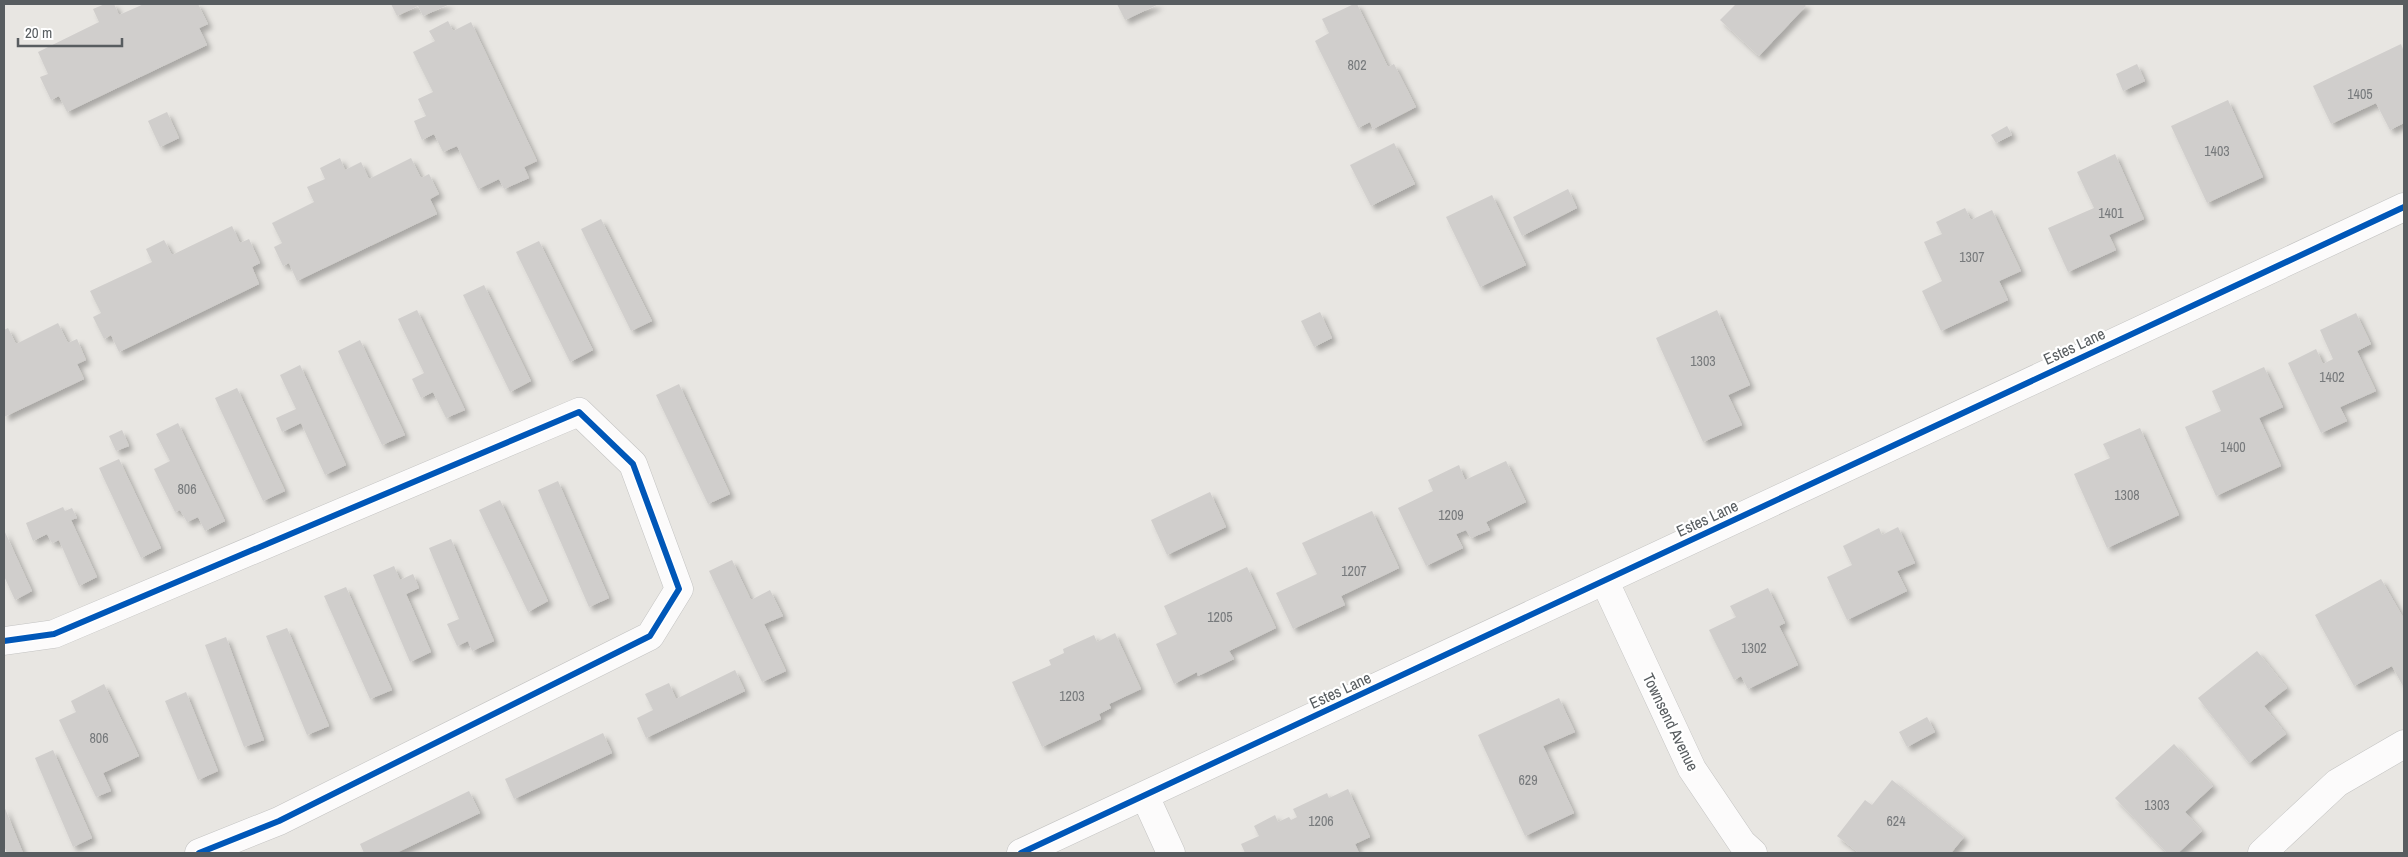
<svg xmlns="http://www.w3.org/2000/svg" width="2408" height="857" viewBox="0 0 2408 857" font-family="'Archivo Narrow',sans-serif">
<defs>
<filter id="shadow"><feDropShadow dx="4.5" dy="4.5" stdDeviation="2.5" flood-color="#0004"/></filter>
</defs>
<rect width="100%" height="100%" fill="#e8e6e2"/>
<path fill="#d0cecc" filter="url(#shadow)" d="M 105,4 L 114,4 L 119,15 L 144,4 L 198,4 L 208,24 L 199,28 L 207,45 L 67,112 L 59,96 L 51,100 L 40,77 L 48,74 L 38,52 L 99,22 L 93,9 Z
M 391,4 L 450,4 L 423,16 L 418,6 L 397,16 Z
M 1117,4 L 1159,4 L 1125,20 Z
M 1354,4 L 1357,4 L 1388,67 L 1394,64 L 1416,107 L 1373,129 L 1370,122 L 1358,128 L 1315,41 L 1329,33 L 1322,19 Z
M 1736,4 L 1804,4 L 1806,6 L 1759,56 L 1720,20 Z
M 448,21 L 453,31 L 471,22 L 537,161 L 524,167 L 529,178 L 504,189 L 499,179 L 478,189 L 457,146 L 443,152 L 434,134 L 422,140 L 414,121 L 426,116 L 418,99 L 433,92 L 413,52 L 435,41 L 429,31 Z
M 2401,44 L 2404,52 L 2404,123 L 2390,130 L 2376,103 L 2331,124 L 2313,86 Z
M 2137,64 L 2145,81 L 2123,91 L 2116,74 Z
M 2228,100 L 2263,177 L 2207,203 L 2171,126 Z
M 167,112 L 179,138 L 160,147 L 148,121 Z
M 2007,126 L 2012,135 L 1996,143 L 1991,135 Z
M 1394,143 L 1415,184 L 1371,206 L 1350,165 Z
M 2115,154 L 2144,219 L 2109,235 L 2116,250 L 2068,272 L 2048,228 L 2094,208 L 2077,172 Z
M 340,158 L 345,170 L 361,162 L 369,179 L 411,158 L 421,178 L 429,174 L 439,194 L 430,199 L 437,214 L 297,281 L 289,263 L 283,266 L 274,247 L 282,243 L 272,223 L 314,202 L 307,187 L 325,179 L 320,168 Z
M 1568,189 L 1577,208 L 1522,236 L 1513,217 Z
M 1492,195 L 1526,265 L 1480,287 L 1446,217 Z
M 1965,208 L 1971,220 L 1992,210 L 2021,271 L 1999,281 L 2008,300 L 1941,331 L 1922,291 L 1942,281 L 1924,242 L 1942,234 L 1936,222 Z
M 601,219 L 652,321 L 631,331 L 581,229 Z
M 232,226 L 240,243 L 249,239 L 260,263 L 252,267 L 259,284 L 119,352 L 111,335 L 104,339 L 93,317 L 101,313 L 90,291 L 152,262 L 146,249 L 164,240 L 172,255 Z
M 539,241 L 593,350 L 570,362 L 516,252 Z
M 484,285 L 531,381 L 510,392 L 463,295 Z
M 417,310 L 465,410 L 446,418 L 433,392 L 421,398 L 412,379 L 424,373 L 398,319 Z
M 1717,310 L 1750,385 L 1728,395 L 1742,425 L 1703,442 L 1656,338 Z
M 1320,312 L 1332,338 L 1314,347 L 1301,321 Z
M 2356,313 L 2371,344 L 2357,351 L 2376,391 L 2340,407 L 2347,421 L 2321,433 L 2288,363 L 2316,349 L 2323,364 L 2333,359 L 2320,330 Z
M 58,323 L 68,343 L 77,339 L 86,360 L 77,364 L 84,379 L 4,417 L 4,330 L 8,328 L 16,344 Z
M 360,340 L 405,435 L 382,445 L 338,351 Z
M 300,365 L 346,465 L 325,475 L 301,423 L 282,432 L 276,418 L 296,409 L 280,375 Z
M 2264,367 L 2283,407 L 2259,418 L 2281,466 L 2216,496 L 2185,427 L 2221,411 L 2212,391 Z
M 679,384 L 730,494 L 708,504 L 656,395 Z
M 237,388 L 285,491 L 263,501 L 215,398 Z
M 178,423 L 225,521 L 205,531 L 198,517 L 187,522 L 180,510 L 175,512 L 154,469 L 170,461 L 156,434 Z
M 2140,428 L 2179,515 L 2107,548 L 2074,474 L 2110,458 L 2103,444 Z
M 122,430 L 129,446 L 116,451 L 109,436 Z
M 119,459 L 161,548 L 141,558 L 99,468 Z
M 1506,461 L 1526,502 L 1486,522 L 1490,530 L 1471,538 L 1466,530 L 1456,534 L 1463,548 L 1426,566 L 1398,508 L 1433,491 L 1428,480 L 1459,465 L 1465,480 Z
M 558,481 L 609,598 L 589,607 L 538,490 Z
M 1210,492 L 1226,527 L 1167,555 L 1151,520 Z
M 500,500 L 548,601 L 528,612 L 479,510 Z
M 63,507 L 65,511 L 72,508 L 77,518 L 71,520 L 97,577 L 79,586 L 59,540 L 52,543 L 47,534 L 33,541 L 26,523 Z
M 1372,511 L 1399,568 L 1341,596 L 1345,605 L 1293,629 L 1276,593 L 1317,574 L 1302,543 Z
M 1898,527 L 1915,563 L 1897,571 L 1907,591 L 1847,620 L 1827,577 L 1852,565 L 1843,546 L 1879,528 L 1882,535 Z
M 4,530 L 32,591 L 15,600 L 4,576 Z
M 451,539 L 494,641 L 472,651 L 468,641 L 457,646 L 447,624 L 459,619 L 429,548 Z
M 732,560 L 751,600 L 770,590 L 783,616 L 764,624 L 786,671 L 762,682 L 709,571 Z
M 394,566 L 400,580 L 413,574 L 419,588 L 406,594 L 431,652 L 410,662 L 373,575 Z
M 1247,567 L 1276,628 L 1229,651 L 1234,659 L 1198,676 L 1197,672 L 1174,684 L 1156,644 L 1177,634 L 1164,606 Z
M 2381,579 L 2404,619 L 2404,688 L 2392,666 L 2354,686 L 2315,615 Z
M 346,587 L 392,690 L 370,699 L 324,596 Z
M 1768,588 L 1785,623 L 1779,626 L 1798,665 L 1748,689 L 1741,676 L 1734,680 L 1709,630 L 1736,617 L 1730,606 Z
M 287,628 L 329,726 L 307,735 L 266,636 Z
M 1115,633 L 1141,689 L 1109,704 L 1111,708 L 1099,714 L 1101,719 L 1042,747 L 1012,682 L 1051,665 L 1049,660 L 1064,653 L 1063,649 L 1094,635 L 1097,642 Z
M 226,637 L 264,740 L 244,747 L 205,645 Z
M 2257,651 L 2287,688 L 2264,706 L 2286,734 L 2249,763 L 2198,698 Z
M 735,670 L 745,691 L 646,738 L 637,718 L 653,710 L 645,694 L 669,683 L 676,699 Z
M 104,684 L 139,756 L 103,773 L 111,791 L 96,797 L 59,720 L 76,712 L 71,701 Z
M 186,692 L 218,771 L 198,780 L 165,701 Z
M 1559,698 L 1575,732 L 1543,746 L 1574,813 L 1525,836 L 1478,735 Z
M 1927,717 L 1935,732 L 1907,747 L 1899,732 Z
M 603,733 L 612,753 L 514,799 L 505,779 Z
M 2174,744 L 2213,786 L 2185,812 L 2202,831 L 2178,853 L 2167,853 L 2115,798 Z
M 53,750 L 92,838 L 73,847 L 35,758 Z
M 1892,780 L 1964,837 L 1951,853 L 1859,853 L 1837,836 L 1865,800 L 1872,805 Z
M 1348,789 L 1370,837 L 1355,844 L 1359,853 L 1245,853 L 1241,844 L 1259,836 L 1254,826 L 1275,815 L 1278,822 L 1289,817 L 1291,820 L 1297,817 L 1293,809 L 1327,793 L 1329,798 Z
M 469,791 L 480,813 L 396,853 L 364,853 L 360,844 Z
M 4,806 L 23,853 L 7,853 L 4,846 Z"/>
<g fill="none" stroke-linecap="round" stroke-linejoin="round">
<g stroke="#c3c3c2" stroke-width="29">
<path id="minor" d="M 1605,582 L 1692,769 L 1742,843 L 1753,853
M 4,641 L 54,634 L 579,412 L 633,464 L 679,589 L 650,636 L 279,821 L 199,853
M 1145,796 L 1171,853
M 1021,853 L 2404,207
M 2262,853 L 2337,783 L 2404,744"/>
</g>
<use href="#minor" stroke="#fcfbfb" stroke-width="28"/>
<g stroke="#fff" stroke-width="9">
<path id="cycleway" d="M 4,641 L 54,634 L 579,412 L 633,464 L 679,589 L 650,636 L 279,821 L 199,853
M 1021,853 L 2404,207"/>
</g>
<use href="#cycleway" stroke="#0057b8" stroke-width="6"/>
</g>
<g text-anchor="middle" dominant-baseline="central" stroke-width="4.5" stroke-linejoin="round" paint-order="stroke">
<g font-size="14" fill="#777a7c">
<text x="1357" y="65">802</text>
<text x="2360" y="94">1405</text>
<text x="2217" y="151">1403</text>
<text x="2111" y="213">1401</text>
<text x="1972" y="257">1307</text>
<text x="1703" y="361">1303</text>
<text x="2332" y="377">1402</text>
<text x="2233" y="447">1400</text>
<text x="187" y="489">806</text>
<text x="2127" y="495">1308</text>
<text x="1451" y="515">1209</text>
<text x="1354" y="571">1207</text>
<text x="1220" y="617">1205</text>
<text x="1754" y="648">1302</text>
<text x="1072" y="696">1203</text>
<text x="99" y="738">806</text>
<text x="1528" y="780">629</text>
<text x="2157" y="805">1303</text>
<text x="1321" y="821">1206</text>
<text x="1896" y="821">624</text>
</g>
<g font-size="16" fill="#585d60" stroke="#fff">
<text transform="translate(2074 346) rotate(-25)">Estes Lane</text>
<text transform="translate(1707 518) rotate(-25)">Estes Lane</text>
<text transform="translate(1340 690) rotate(-25)">Estes Lane</text>
<text transform="translate(1671 722) rotate(64)">Townsend Avenue</text>
</g>
</g>
<rect width="2408" height="857" fill="none" stroke="#585d60" stroke-width="10"/>
<path d="M18 38v8h104v-8" fill="none" stroke="#585d60" stroke-width="2.5"/>
<text x="25" y="38" font-size="15" fill="#585d60" stroke="#ffffff" stroke-width="4" paint-order="stroke">20 m</text>
</svg>
